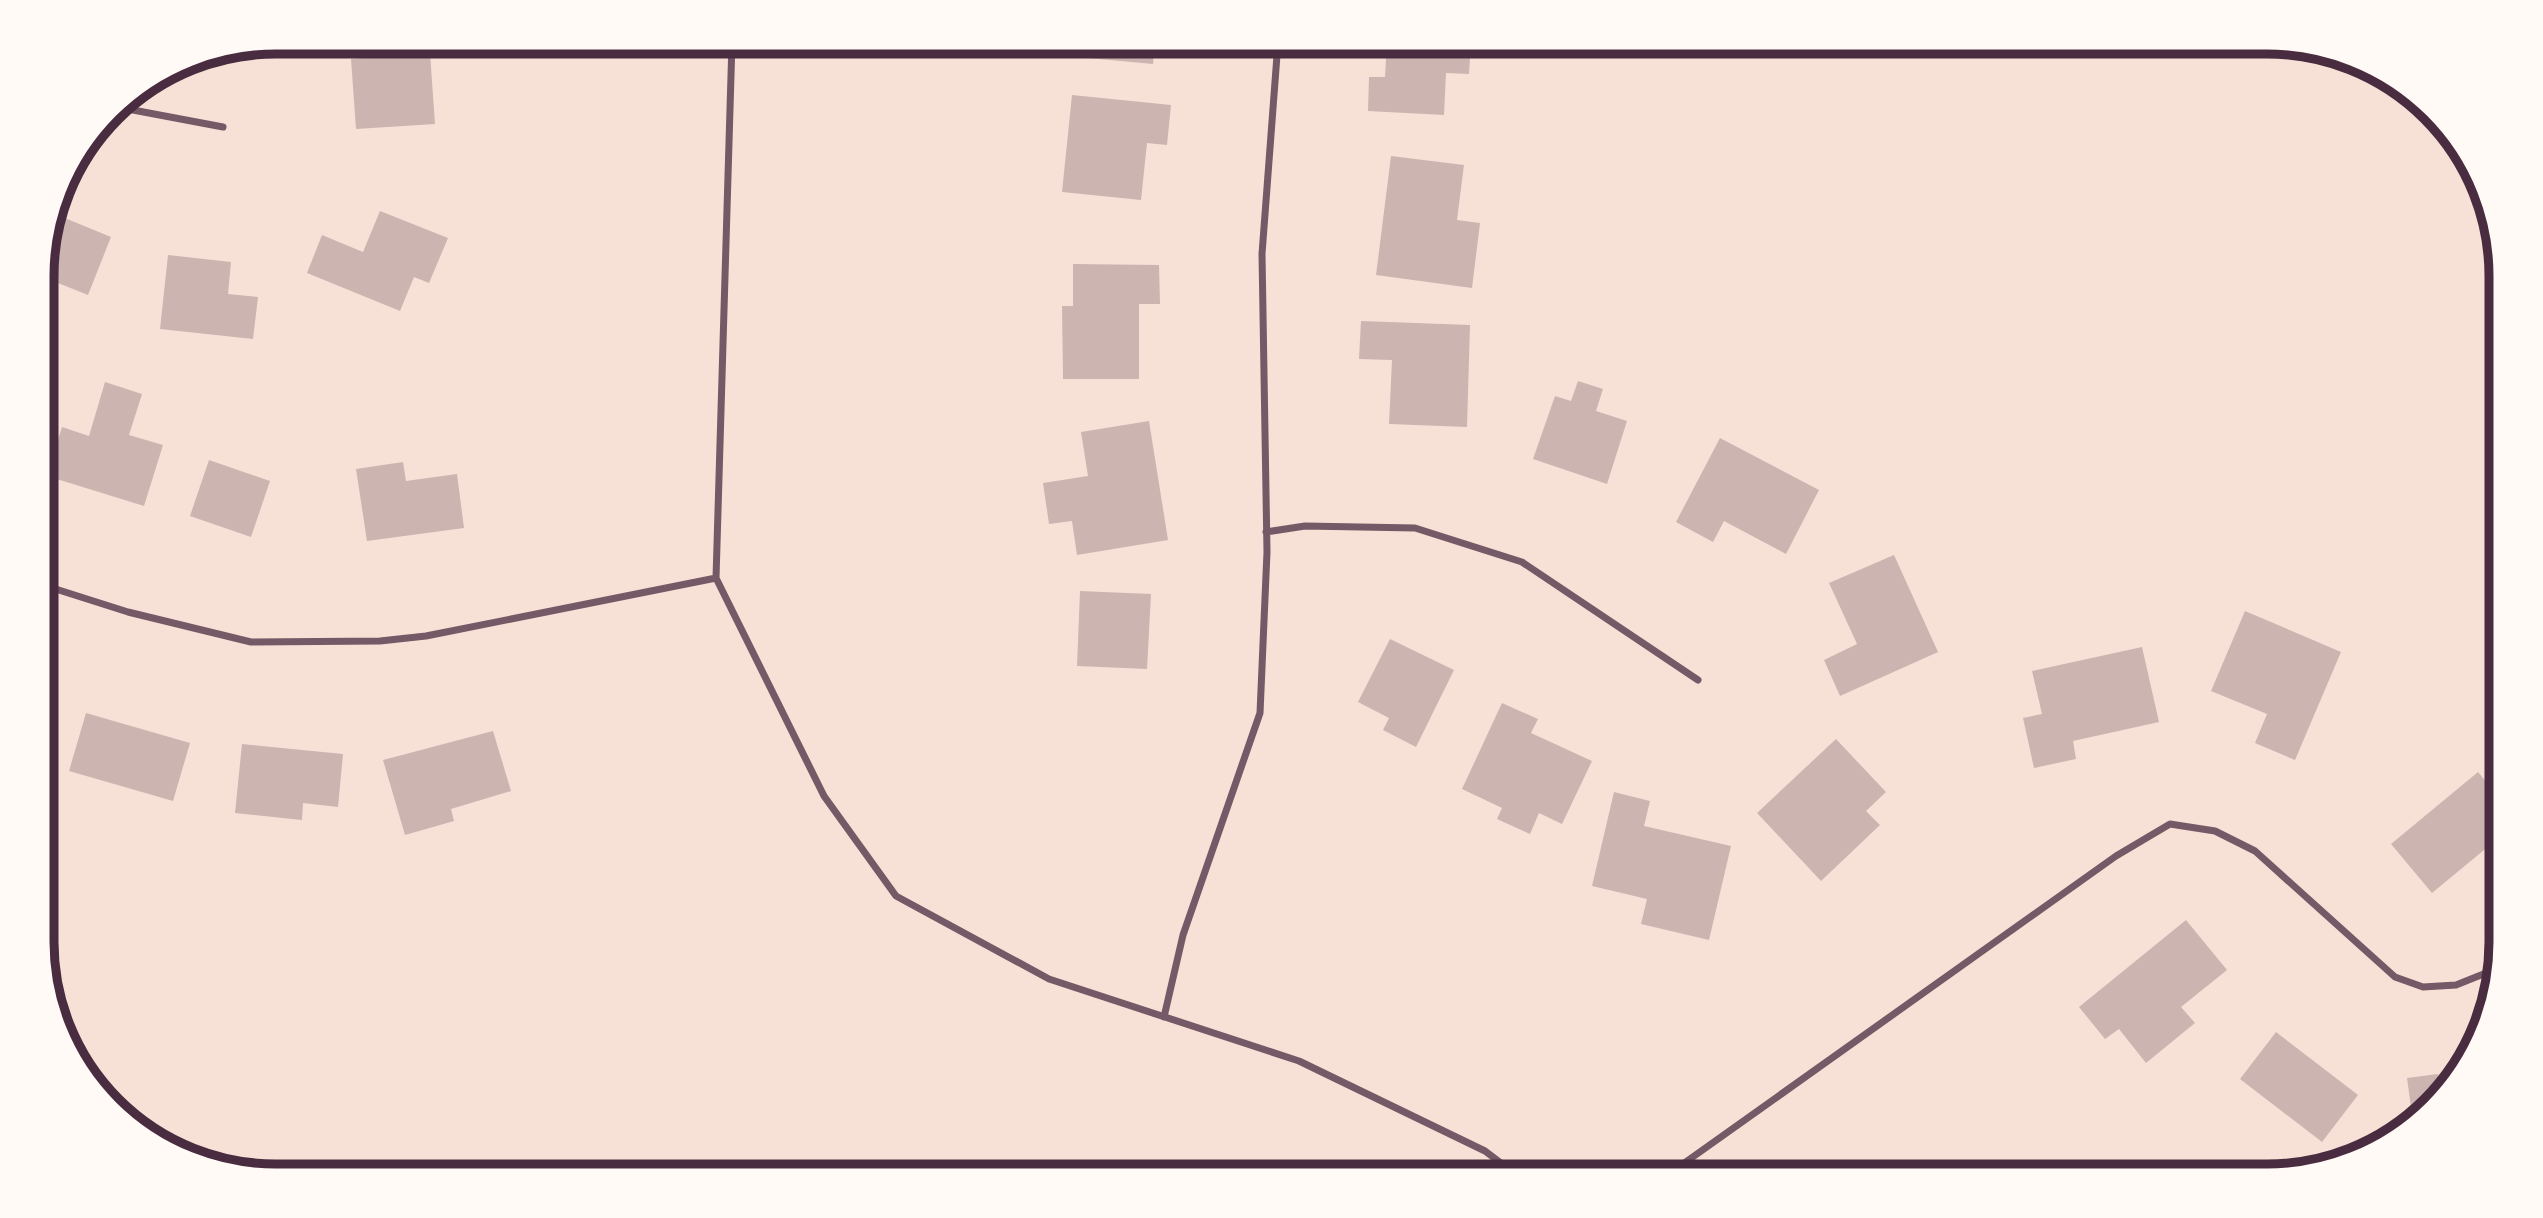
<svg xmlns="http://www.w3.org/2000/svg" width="2543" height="1218" viewBox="0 0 2543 1218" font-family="'Public Sans',sans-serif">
<rect width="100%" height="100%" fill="#f7e1d7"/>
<path fill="#ccb4b1" d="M 1089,42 L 1155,42 L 1153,64 L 1088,58 Z
M 1387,42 L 1471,42 L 1469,74 L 1446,73 L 1444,115 L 1368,111 L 1369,77 L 1385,77 Z
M 430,53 L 435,124 L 356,129 L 351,59 Z
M 1072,95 L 1171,105 L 1167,145 L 1147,143 L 1141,200 L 1062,192 Z
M 1391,156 L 1464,165 L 1457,220 L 1480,223 L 1472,288 L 1376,275 Z
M 380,211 L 448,238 L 429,283 L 414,277 L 400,311 L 307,273 L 322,235 L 363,252 Z
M 55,214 L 111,237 L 88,295 L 43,277 L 43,260 Z
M 168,255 L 231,262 L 228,294 L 258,297 L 253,339 L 160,329 Z
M 1073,264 L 1159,265 L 1160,304 L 1139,304 L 1139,379 L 1063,379 L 1062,306 L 1073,306 Z
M 1361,321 L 1470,325 L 1467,427 L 1389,424 L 1392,360 L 1359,359 Z
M 1578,381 L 1603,389 L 1596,411 L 1627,421 L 1607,484 L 1533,459 L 1555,396 L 1571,401 Z
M 105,382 L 142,394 L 129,435 L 163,445 L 144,506 L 47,476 L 62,427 L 89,436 Z
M 1149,421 L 1168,540 L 1077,555 L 1072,521 L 1049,524 L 1043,483 L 1088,476 L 1081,432 Z
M 1720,438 L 1819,490 L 1786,554 L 1724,521 L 1713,542 L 1676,522 Z
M 209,460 L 270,481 L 251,537 L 190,516 Z
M 403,462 L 406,481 L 457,474 L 464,528 L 367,541 L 356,469 Z
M 1894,555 L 1938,652 L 1840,696 L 1824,660 L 1857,644 L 1829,583 Z
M 1080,591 L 1151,594 L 1147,669 L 1077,666 Z
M 2245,611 L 2341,652 L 2295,760 L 2255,743 L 2267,714 L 2211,691 Z
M 1390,639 L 1454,670 L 1416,747 L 1383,730 L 1389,718 L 1358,702 Z
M 2142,647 L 2159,722 L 2073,741 L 2076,759 L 2034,768 L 2023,718 L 2042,714 L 2032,671 Z
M 1502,703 L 1538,719 L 1531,733 L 1592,761 L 1562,824 L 1539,813 L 1530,834 L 1497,819 L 1502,808 L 1462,789 Z
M 86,713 L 190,743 L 173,801 L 69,771 Z
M 493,731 L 511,791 L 451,809 L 454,821 L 405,835 L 383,760 Z
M 1836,739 L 1886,792 L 1866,811 L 1880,825 L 1821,881 L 1757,813 Z
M 242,744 L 343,754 L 338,807 L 303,803 L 302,820 L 235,813 Z
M 2478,772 L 2493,790 L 2501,783 L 2501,836 L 2432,893 L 2391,844 Z
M 1614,792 L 1650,801 L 1644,826 L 1731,846 L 1709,940 L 1641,924 L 1647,899 L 1592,886 Z
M 2186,920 L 2227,970 L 2181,1007 L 2195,1023 L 2146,1063 L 2119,1029 L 2105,1039 L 2079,1007 Z
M 2276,1032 L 2358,1095 L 2322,1142 L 2240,1079 Z
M 2438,1074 L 2441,1098 L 2413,1122 L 2407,1078 Z"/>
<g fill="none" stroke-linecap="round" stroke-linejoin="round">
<path stroke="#755966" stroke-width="7" d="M 732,42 L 716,578 L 824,796 L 896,896 L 1049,979 L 1299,1061 L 1485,1151 L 1518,1176
M 117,107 L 223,127
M 1266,532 L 1305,526 L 1415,528 L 1522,562 L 1698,680
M 43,585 L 128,612 L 251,642 L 380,641 L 426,636 L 716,578
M 1164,1017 L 1183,935 L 1260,713 L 1267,552 L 1262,254 L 1278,42
M 1666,1176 L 2116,856 L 2170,824 L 2215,831 L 2255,851 L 2395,977 L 2423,987 L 2456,985 L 2496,969"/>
</g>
<path d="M0 0H2543V1218H0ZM276 54H2267A222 222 0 0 1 2489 276V942A222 222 0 0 1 2267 1164H276A222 222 0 0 1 54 942V276A222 222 0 0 1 276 54Z" fill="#fffaf5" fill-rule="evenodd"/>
<path fill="none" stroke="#4a2c40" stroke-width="9" d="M276 54H2267A222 222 0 0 1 2489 276V942A222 222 0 0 1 2267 1164H276A222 222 0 0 1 54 942V276A222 222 0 0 1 276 54Z"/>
</svg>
